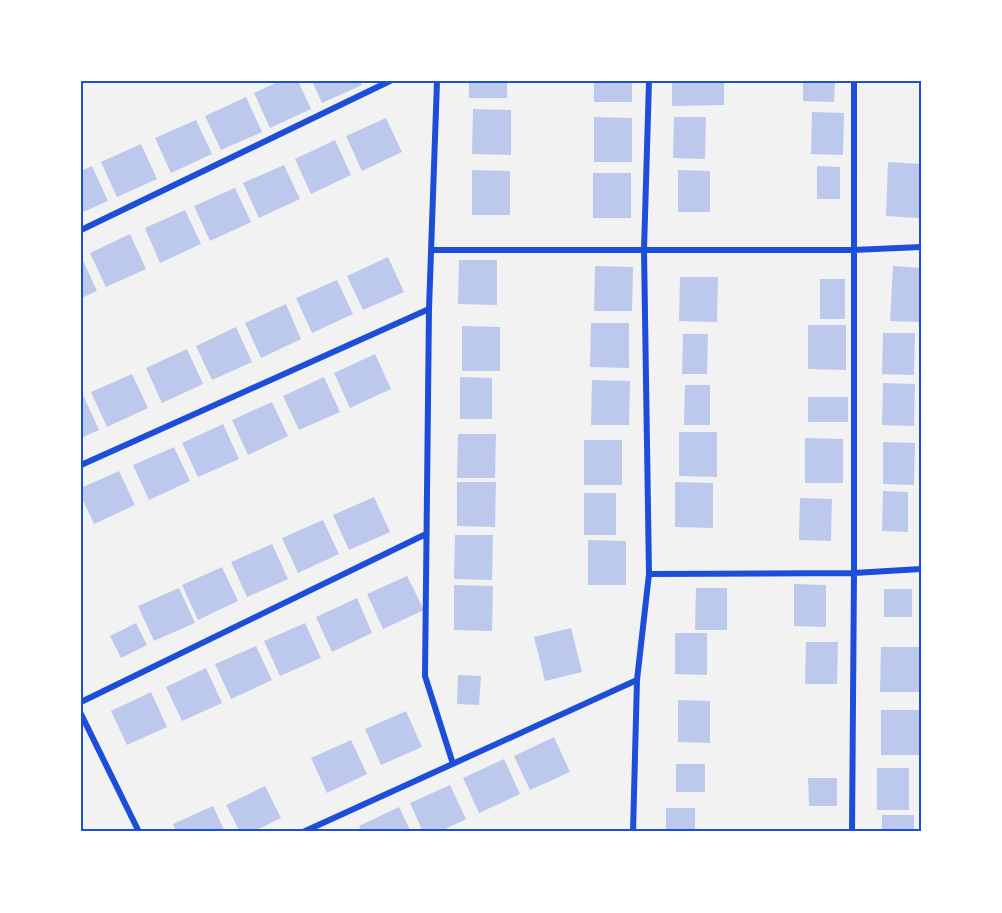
<svg xmlns="http://www.w3.org/2000/svg" width="1002" height="913" viewBox="0 0 1002 913" font-family="Overpass,sans-serif">
<rect width="100%" height="100%" fill="#f2f2f2"/>
<path fill="#bdc9ec" d="M 280,81 L 298,81 L 311,109 L 270,128 L 254,93 Z
M 312,81 L 360,81 L 362,85 L 322,103 Z
M 469,81 L 507,81 L 507,98 L 469,98 Z
M 594,81 L 632,81 L 632,102 L 594,102 Z
M 672,81 L 724,81 L 724,105 L 672,106 Z
M 803,81 L 835,81 L 834,102 L 803,101 Z
M 246,97 L 262,132 L 221,150 L 205,116 Z
M 473,109 L 511,110 L 511,155 L 472,154 Z
M 812,112 L 844,113 L 843,155 L 811,154 Z
M 594,117 L 632,118 L 632,162 L 594,162 Z
M 674,117 L 706,117 L 705,159 L 673,158 Z
M 386,118 L 402,152 L 362,171 L 346,136 Z
M 196,120 L 212,154 L 171,173 L 155,138 Z
M 335,140 L 351,175 L 311,194 L 295,159 Z
M 141,144 L 157,179 L 117,197 L 101,162 Z
M 888,162 L 921,164 L 919,218 L 886,216 Z
M 284,165 L 300,199 L 259,218 L 243,183 Z
M 92,166 L 108,201 L 81,213 L 81,171 Z
M 817,166 L 840,167 L 840,199 L 817,199 Z
M 472,170 L 510,171 L 510,215 L 472,215 Z
M 678,170 L 710,171 L 710,212 L 678,212 Z
M 593,173 L 631,173 L 631,218 L 593,218 Z
M 235,188 L 251,222 L 210,241 L 194,206 Z
M 185,210 L 201,244 L 160,263 L 145,228 Z
M 130,234 L 146,269 L 106,287 L 90,253 Z
M 81,256 L 97,291 L 81,298 Z
M 388,257 L 404,292 L 363,310 L 347,276 Z
M 459,260 L 497,260 L 497,305 L 458,304 Z
M 595,266 L 633,267 L 632,311 L 594,311 Z
M 893,266 L 921,268 L 921,322 L 890,321 Z
M 680,277 L 718,277 L 717,322 L 679,321 Z
M 820,279 L 845,279 L 845,319 L 820,319 Z
M 337,280 L 353,314 L 312,333 L 296,298 Z
M 286,304 L 301,339 L 261,358 L 245,323 Z
M 591,323 L 629,323 L 629,368 L 590,367 Z
M 808,325 L 846,325 L 846,370 L 808,369 Z
M 462,326 L 500,327 L 500,371 L 462,371 Z
M 236,327 L 252,362 L 212,380 L 196,346 Z
M 883,333 L 915,333 L 914,375 L 882,374 Z
M 683,334 L 708,334 L 707,374 L 682,374 Z
M 187,349 L 203,384 L 162,403 L 146,368 Z
M 375,354 L 391,389 L 350,408 L 334,373 Z
M 132,374 L 148,408 L 107,427 L 91,392 Z
M 324,377 L 340,412 L 299,430 L 283,396 Z
M 460,377 L 492,378 L 492,419 L 460,419 Z
M 592,380 L 630,381 L 629,425 L 591,425 Z
M 883,383 L 915,384 L 914,426 L 882,425 Z
M 685,385 L 710,385 L 710,425 L 684,425 Z
M 83,395 L 99,430 L 81,438 L 81,396 Z
M 808,397 L 848,397 L 848,422 L 808,422 Z
M 272,402 L 288,436 L 248,455 L 232,420 Z
M 223,424 L 239,459 L 198,477 L 182,443 Z
M 679,432 L 717,432 L 717,477 L 679,476 Z
M 458,434 L 496,434 L 495,478 L 457,478 Z
M 805,438 L 843,439 L 843,483 L 805,483 Z
M 584,440 L 622,440 L 622,485 L 584,485 Z
M 883,442 L 915,443 L 914,485 L 883,484 Z
M 174,447 L 190,481 L 149,500 L 133,465 Z
M 119,471 L 135,505 L 94,524 L 81,496 L 81,488 Z
M 457,482 L 496,482 L 495,527 L 457,526 Z
M 675,482 L 713,483 L 713,528 L 675,527 Z
M 883,491 L 908,492 L 908,532 L 882,531 Z
M 584,493 L 616,493 L 616,535 L 584,535 Z
M 374,497 L 390,532 L 349,550 L 333,515 Z
M 800,498 L 832,499 L 831,541 L 799,540 Z
M 323,520 L 339,554 L 298,573 L 282,538 Z
M 455,535 L 493,535 L 492,580 L 454,579 Z
M 588,540 L 626,541 L 626,585 L 588,585 Z
M 272,544 L 288,579 L 247,597 L 231,562 Z
M 222,567 L 238,601 L 198,620 L 182,585 Z
M 407,576 L 424,610 L 383,629 L 367,594 Z
M 794,584 L 826,585 L 826,627 L 794,626 Z
M 454,585 L 493,586 L 492,631 L 454,630 Z
M 179,588 L 195,623 L 154,641 L 138,606 Z
M 696,588 L 727,588 L 727,630 L 695,630 Z
M 884,589 L 912,589 L 912,617 L 884,617 Z
M 357,598 L 372,633 L 332,652 L 316,617 Z
M 136,623 L 147,645 L 121,658 L 110,636 Z
M 305,623 L 321,658 L 280,676 L 264,641 Z
M 571,628 L 582,672 L 545,681 L 534,637 Z
M 675,633 L 707,633 L 707,675 L 675,674 Z
M 806,642 L 838,642 L 837,684 L 805,684 Z
M 256,646 L 272,680 L 231,699 L 215,664 Z
M 881,647 L 919,647 L 919,692 L 880,692 Z
M 206,668 L 222,703 L 182,721 L 166,687 Z
M 458,675 L 481,676 L 479,705 L 457,704 Z
M 151,692 L 167,727 L 127,745 L 111,711 Z
M 678,700 L 710,701 L 710,743 L 678,742 Z
M 881,710 L 919,710 L 919,755 L 881,755 Z
M 406,711 L 422,747 L 381,765 L 365,729 Z
M 554,737 L 570,772 L 530,790 L 514,756 Z
M 351,740 L 367,774 L 327,793 L 311,758 Z
M 504,759 L 520,794 L 479,813 L 463,778 Z
M 676,764 L 705,764 L 705,792 L 676,792 Z
M 877,768 L 909,768 L 909,810 L 877,810 Z
M 808,778 L 837,778 L 837,806 L 809,806 Z
M 450,785 L 466,819 L 439,832 L 423,832 L 410,803 Z
M 265,786 L 281,818 L 252,832 L 240,832 L 226,805 Z
M 213,806 L 225,832 L 176,832 L 173,824 Z
M 399,807 L 411,832 L 362,832 L 359,826 Z
M 666,808 L 695,808 L 695,832 L 666,832 Z
M 882,815 L 914,815 L 914,832 L 882,832 Z"/>
<g fill="none" stroke-linecap="round" stroke-linejoin="round">
<path stroke="#1d4ed8" stroke-width="6" d="M 437,81 L 429,309 L 425,676 L 453,764
M 81,230 L 390,81
M 431,250 L 853,250 L 921,247
M 81,465 L 429,309
M 649,574 L 854,573 L 921,569
M 81,702 L 426,534
M 81,714 L 139,832
M 303,832 L 637,680
M 633,832 L 637,680 L 649,574 L 644,250 L 649,81
M 852,832 L 854,573 L 854,81"/>
</g>
<rect width="1002" height="913" fill="none" stroke="#ffffff" stroke-width="165"/>
<rect x="82" y="82" width="838" height="748" fill="none" stroke="#1d4ed8" stroke-width="2"/>
</svg>
